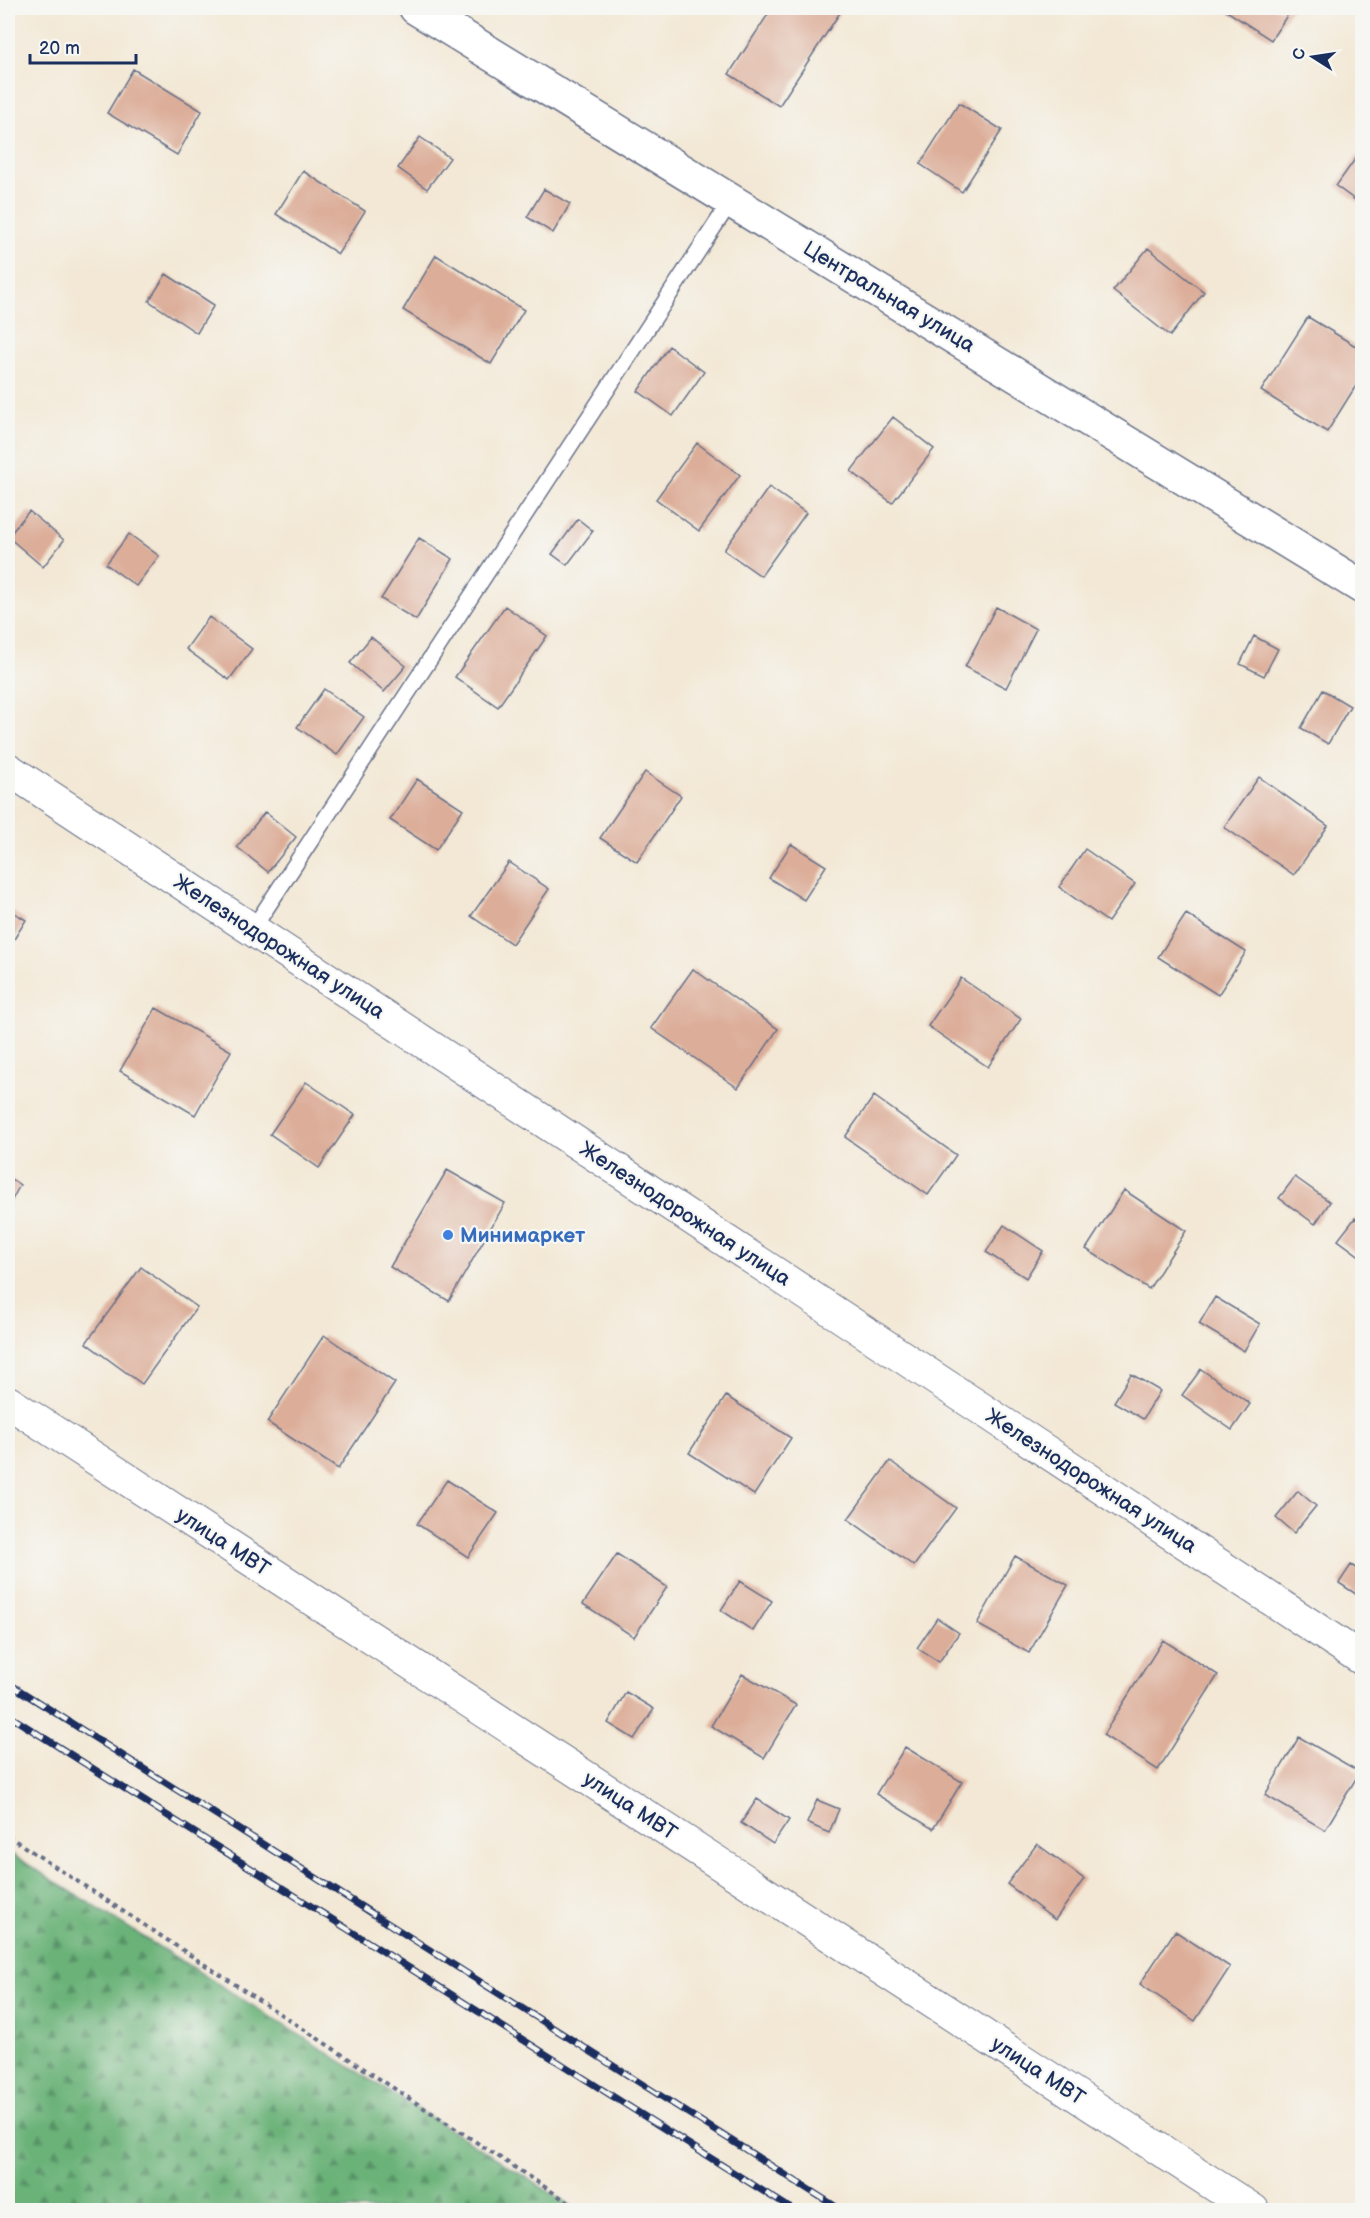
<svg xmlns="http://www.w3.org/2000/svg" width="1370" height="2218" viewBox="0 0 1370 2218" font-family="'Balsamiq Sans',sans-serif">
<defs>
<pattern id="forest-firs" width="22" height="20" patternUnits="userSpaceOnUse" patternTransform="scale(1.5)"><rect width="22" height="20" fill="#6ab278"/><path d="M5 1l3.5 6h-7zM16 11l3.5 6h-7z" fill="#569166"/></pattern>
</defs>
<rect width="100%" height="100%" fill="#f6f6f2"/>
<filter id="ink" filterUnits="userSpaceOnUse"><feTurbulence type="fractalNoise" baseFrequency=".0167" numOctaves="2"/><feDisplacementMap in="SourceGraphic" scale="12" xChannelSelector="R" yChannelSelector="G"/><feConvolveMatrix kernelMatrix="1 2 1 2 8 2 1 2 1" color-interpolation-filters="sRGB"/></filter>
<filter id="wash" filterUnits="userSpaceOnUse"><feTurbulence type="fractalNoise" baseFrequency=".008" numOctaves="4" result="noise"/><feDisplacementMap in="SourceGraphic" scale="24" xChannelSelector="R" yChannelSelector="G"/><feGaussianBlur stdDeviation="1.35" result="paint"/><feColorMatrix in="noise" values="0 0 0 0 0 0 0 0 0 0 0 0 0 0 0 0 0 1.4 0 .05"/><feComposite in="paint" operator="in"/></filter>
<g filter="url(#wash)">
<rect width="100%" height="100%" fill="#f3e8d5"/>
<path fill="url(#forest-firs)" stroke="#42706b" stroke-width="1.5" d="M 8,1852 L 578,2210 L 8,2210 Z"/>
<g id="blocks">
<path fill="#dcad99" d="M 772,8 L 843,8 L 779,106 L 729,74 Z
M 1227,8 L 1292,8 L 1271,40 L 1225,10 Z
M 133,69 L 202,111 L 177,155 L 107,113 Z
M 959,103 L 1002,130 L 962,192 L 920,164 Z
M 420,137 L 450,158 L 427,189 L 398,168 Z
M 1358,155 L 1362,159 L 1362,205 L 1336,186 Z
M 303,171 L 365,211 L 338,254 L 276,214 Z
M 544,189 L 570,204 L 553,233 L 527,217 Z
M 1148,248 L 1204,292 L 1170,336 L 1113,291 Z
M 436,255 L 524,310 L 491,364 L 403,310 Z
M 166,274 L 214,305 L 197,333 L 149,301 Z
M 1308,317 L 1362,350 L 1362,376 L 1327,432 L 1261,391 Z
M 669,346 L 704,372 L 673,416 L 638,391 Z
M 893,417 L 934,449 L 892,503 L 851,471 Z
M 697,443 L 740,475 L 699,531 L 656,499 Z
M 769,487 L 806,513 L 761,576 L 724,550 Z
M 29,511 L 64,540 L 43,567 L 8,537 Z
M 578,519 L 593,531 L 567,565 L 552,554 Z
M 129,534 L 159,556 L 136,586 L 106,564 Z
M 419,538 L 453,559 L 416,620 L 381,599 Z
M 505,606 L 547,636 L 498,707 L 455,677 Z
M 996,607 L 1036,629 L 1006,688 L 965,667 Z
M 209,617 L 252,649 L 229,680 L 186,649 Z
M 1254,636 L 1278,649 L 1264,676 L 1240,664 Z
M 371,637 L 406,666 L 384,692 L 350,663 Z
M 324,689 L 364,717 L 337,755 L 297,727 Z
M 1323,690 L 1350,706 L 1328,744 L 1301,728 Z
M 645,772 L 681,796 L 637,862 L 600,838 Z
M 1259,777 L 1328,826 L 1294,875 L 1224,827 Z
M 417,779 L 463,809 L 436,850 L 390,820 Z
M 265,812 L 296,837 L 268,872 L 237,847 Z
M 791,844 L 826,866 L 804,900 L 769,878 Z
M 1085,849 L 1135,884 L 1108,922 L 1059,887 Z
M 509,862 L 549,889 L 512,944 L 471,916 Z
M 8,909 L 26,920 L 8,949 Z
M 1186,914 L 1246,952 L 1218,995 L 1158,957 Z
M 693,969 L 778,1029 L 738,1088 L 651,1028 Z
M 961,978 L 1021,1019 L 988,1067 L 928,1026 Z
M 156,1008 L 231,1051 L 195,1115 L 120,1071 Z
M 306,1082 L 355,1115 L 319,1168 L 270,1134 Z
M 874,1096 L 956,1155 L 928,1195 L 845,1137 Z
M 447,1170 L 505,1203 L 449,1301 L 390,1267 Z
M 8,1177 L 20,1185 L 8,1207 Z
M 1295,1177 L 1330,1202 L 1315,1224 L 1279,1198 Z
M 1124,1190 L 1186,1231 L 1149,1289 L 1086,1249 Z
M 1355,1218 L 1362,1224 L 1361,1257 L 1338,1240 Z
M 1004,1225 L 1043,1251 L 1026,1278 L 986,1252 Z
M 141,1267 L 197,1307 L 142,1384 L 86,1343 Z
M 1215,1297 L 1260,1324 L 1244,1351 L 1199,1324 Z
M 324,1335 L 395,1383 L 338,1469 L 267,1422 Z
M 1201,1369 L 1250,1404 L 1232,1430 L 1182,1395 Z
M 1131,1374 L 1160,1391 L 1143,1419 L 1114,1402 Z
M 726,1396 L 791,1438 L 754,1495 L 689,1453 Z
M 890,1461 L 956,1508 L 914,1566 L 848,1519 Z
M 447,1480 L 498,1513 L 468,1557 L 417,1524 Z
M 1298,1491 L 1316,1506 L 1294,1533 L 1276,1518 Z
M 617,1554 L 667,1587 L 634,1637 L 583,1604 Z
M 1015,1556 L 1068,1585 L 1029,1653 L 977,1624 Z
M 1351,1565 L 1362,1572 L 1362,1598 L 1339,1583 Z
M 740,1581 L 772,1601 L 753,1631 L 721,1610 Z
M 937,1618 L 959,1633 L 939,1662 L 917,1648 Z
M 1163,1640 L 1218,1675 L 1158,1770 L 1103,1735 Z
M 742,1674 L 796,1705 L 764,1758 L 711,1726 Z
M 626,1692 L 654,1709 L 634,1739 L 608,1723 Z
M 1299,1737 L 1360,1772 L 1325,1830 L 1265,1795 Z
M 905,1747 L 962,1782 L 933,1829 L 876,1794 Z
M 757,1799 L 789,1820 L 773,1844 L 741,1823 Z
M 817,1800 L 839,1809 L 829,1833 L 807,1823 Z
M 1037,1844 L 1084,1879 L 1055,1920 L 1007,1884 Z
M 1175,1931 L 1230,1967 L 1195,2021 L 1140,1984 Z"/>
</g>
</g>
<g filter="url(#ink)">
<use href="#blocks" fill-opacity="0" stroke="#677088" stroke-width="1.5"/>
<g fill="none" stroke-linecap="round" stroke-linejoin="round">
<g stroke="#677088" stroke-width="18">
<path id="service" d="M 252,930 L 731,201"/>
</g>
<g stroke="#677088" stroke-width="34">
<path id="minor" d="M 8,769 L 1362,1659
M 8,1402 L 1253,2210"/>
</g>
<g stroke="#677088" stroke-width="36">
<path id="tertiary" d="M 416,8 L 1362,587"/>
</g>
<path stroke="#677088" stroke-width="4" stroke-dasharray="4.5 4.5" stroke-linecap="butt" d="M 8,1836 L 580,2210"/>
<use href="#service" stroke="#fff" stroke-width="15"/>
<use href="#minor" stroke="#fff" stroke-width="32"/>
<use href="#tertiary" stroke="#fff" stroke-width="33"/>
<g stroke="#1b2f5e" stroke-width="7">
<path id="rail" d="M 8,1683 L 841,2210
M 8,1715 L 793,2210"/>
</g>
<use href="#rail" stroke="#f6f6f2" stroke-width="4.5" stroke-dasharray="14" stroke-linecap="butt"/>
</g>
</g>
<circle fill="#3f7fe0" stroke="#f6f6f2" stroke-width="2" cx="448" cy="1235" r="6"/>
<g text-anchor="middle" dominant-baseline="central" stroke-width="4.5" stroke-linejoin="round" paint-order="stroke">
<g font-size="21" fill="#1b2f5e" stroke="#f6f6f2">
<text transform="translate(889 297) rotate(31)">Центральная улица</text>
<text transform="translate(279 947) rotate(33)">Железнодорожная улица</text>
<text transform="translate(685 1214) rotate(33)">Железнодорожная улица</text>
<text transform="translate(1091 1481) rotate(33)">Железнодорожная улица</text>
<text transform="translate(223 1542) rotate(33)">улица МВТ</text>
<text transform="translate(630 1806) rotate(33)">улица МВТ</text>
<text transform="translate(1038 2071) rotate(33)">улица МВТ</text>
</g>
<g font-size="21" font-weight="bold" fill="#366cbe" stroke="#f6f6f2" text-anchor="start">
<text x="460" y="1235">Минимаркет</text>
</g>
</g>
<rect width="1370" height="2218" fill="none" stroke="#f6f6f2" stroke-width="30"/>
<g transform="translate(1313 57) rotate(282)" stroke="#f6f6f2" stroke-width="4.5" paint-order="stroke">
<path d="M0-4.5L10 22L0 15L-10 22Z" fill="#1b2f5e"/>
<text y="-9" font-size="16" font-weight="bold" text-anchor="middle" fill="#1b2f5e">С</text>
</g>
<path d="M30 54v9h106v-9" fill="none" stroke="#1b2f5e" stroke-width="3"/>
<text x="39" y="54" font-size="18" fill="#1b2f5e" stroke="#f6f6f2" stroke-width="4.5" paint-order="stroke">20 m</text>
</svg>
